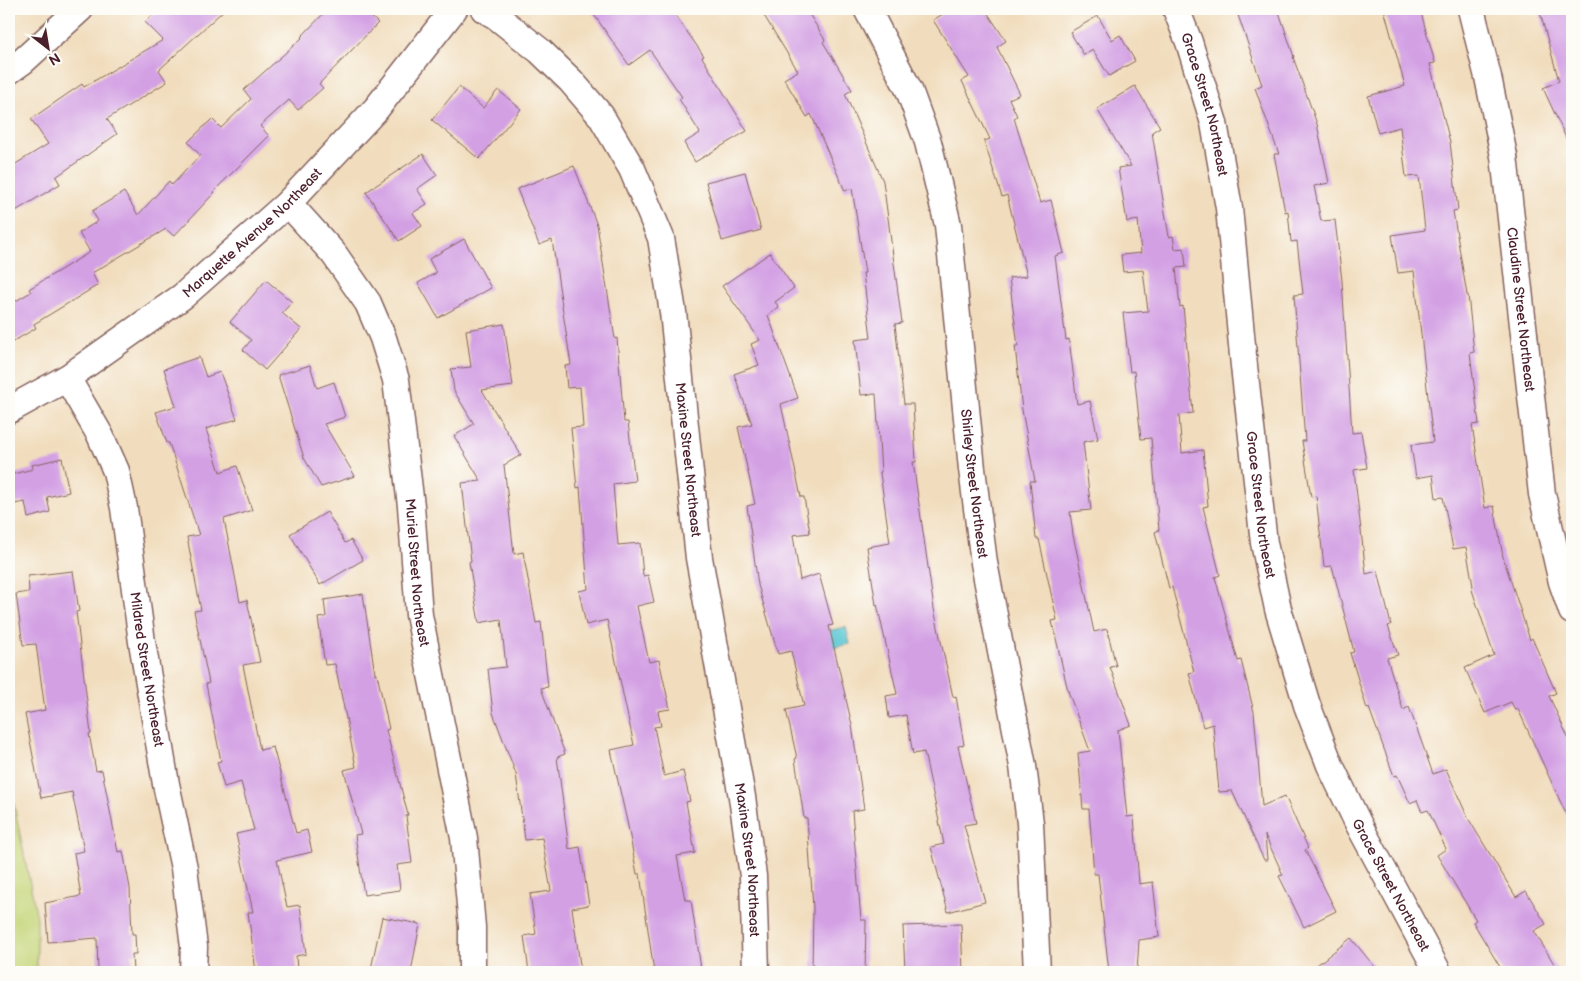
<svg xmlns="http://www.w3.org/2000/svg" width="1581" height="981" viewBox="0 0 1581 981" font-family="'Balsamiq Sans',sans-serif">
<rect width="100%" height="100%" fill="#fdfcf7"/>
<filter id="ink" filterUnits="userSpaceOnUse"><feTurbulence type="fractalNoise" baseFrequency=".02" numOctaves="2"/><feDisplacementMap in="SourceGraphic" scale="10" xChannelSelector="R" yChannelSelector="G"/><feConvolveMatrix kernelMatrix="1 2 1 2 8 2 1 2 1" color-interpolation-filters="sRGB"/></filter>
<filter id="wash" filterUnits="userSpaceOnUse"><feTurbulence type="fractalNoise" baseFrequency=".0096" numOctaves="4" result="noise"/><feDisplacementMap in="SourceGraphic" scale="20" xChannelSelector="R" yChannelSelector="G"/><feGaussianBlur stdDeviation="1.12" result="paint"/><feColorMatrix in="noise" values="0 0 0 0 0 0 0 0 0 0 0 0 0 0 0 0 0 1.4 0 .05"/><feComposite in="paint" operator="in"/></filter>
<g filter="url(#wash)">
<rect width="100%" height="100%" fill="#f1ddbd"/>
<path fill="#c4d578" stroke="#877a52" d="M 9,780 L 37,918 L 37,972 L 9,972 Z"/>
<path fill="#5ac7d3" stroke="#52737f" d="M 846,627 L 850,644 L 822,650 L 818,633 Z"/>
<g id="blocks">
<path fill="#d3a0e4" d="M 159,9 L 225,9 L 159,70 L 167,82 L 107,119 L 117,134 L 56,177 L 60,184 L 9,215 L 9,168 L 48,144 L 31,119 L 82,84 L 84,87 L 163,40 L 145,22 Z
M 328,9 L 363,9 L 378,23 L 319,84 L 323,88 L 298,110 L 289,100 L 260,126 L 269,136 L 214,191 L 215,192 L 174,236 L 166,229 L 92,273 L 98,285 L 34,324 L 36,328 L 9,344 L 9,305 L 31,292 L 29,289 L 90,252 L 79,233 L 98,221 L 92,211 L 124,192 L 138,215 L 169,181 L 172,185 L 200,155 L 188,142 L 212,119 L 221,128 L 251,99 L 244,90 L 302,38 L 301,37 Z
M 590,9 L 671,9 L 704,56 L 702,57 L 747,131 L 695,162 L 684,143 L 700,133 L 679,99 L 682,97 L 650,50 L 629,65 Z
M 760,9 L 806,9 L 825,40 L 823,42 L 852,90 L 845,94 L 883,181 L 902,323 L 895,324 L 904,404 L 913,404 L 916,462 L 913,462 L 934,609 L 953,697 L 956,696 L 964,745 L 958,746 L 976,823 L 964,825 L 985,902 L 948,912 L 931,847 L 944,844 L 924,752 L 913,754 L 906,715 L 889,718 L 886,696 L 897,694 L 877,604 L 876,605 L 867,547 L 890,543 L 880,473 L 881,472 L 876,394 L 861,395 L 855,340 L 871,338 L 863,273 L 865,273 L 852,188 L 845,191 L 811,114 L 807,117 L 784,79 L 798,71 Z
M 951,9 L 985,9 L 1006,41 L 997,47 L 1020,94 L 1009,99 L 1017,116 L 1014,118 L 1040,203 L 1051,200 L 1064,253 L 1055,256 L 1066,340 L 1069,339 L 1077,404 L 1090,401 L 1098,439 L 1083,442 L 1091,510 L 1070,512 L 1073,535 L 1094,632 L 1107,629 L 1116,666 L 1110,667 L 1131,725 L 1118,730 L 1127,817 L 1134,816 L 1139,884 L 1153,882 L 1159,937 L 1139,940 L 1137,972 L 1109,972 L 1098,874 L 1094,874 L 1089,809 L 1083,809 L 1078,753 L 1090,751 L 1068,691 L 1052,621 L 1057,620 L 1039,539 L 1036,539 L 1030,481 L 1035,481 L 1022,410 L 1015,346 L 1018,346 L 1009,278 L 1027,276 L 1007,195 L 1002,197 L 984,141 L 990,139 L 962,81 L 969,77 L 933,20 Z
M 1256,9 L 1278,9 L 1294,57 L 1293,57 L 1317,124 L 1329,183 L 1314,186 L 1321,221 L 1335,220 L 1342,281 L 1352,433 L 1361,432 L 1367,468 L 1354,470 L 1366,574 L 1378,571 L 1391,625 L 1388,626 L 1398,655 L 1387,658 L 1403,710 L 1409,707 L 1433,774 L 1446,769 L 1468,818 L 1516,897 L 1526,891 L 1546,924 L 1534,931 L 1559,972 L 1503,972 L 1473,922 L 1476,920 L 1437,855 L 1446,849 L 1428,810 L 1422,812 L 1417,800 L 1410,803 L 1397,775 L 1394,776 L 1369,708 L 1367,709 L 1350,653 L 1354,652 L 1332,566 L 1324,567 L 1316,496 L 1311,497 L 1302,441 L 1305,441 L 1294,295 L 1303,294 L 1297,241 L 1291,242 L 1288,211 L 1285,212 L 1274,154 L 1279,154 L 1255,88 L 1262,85 L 1238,15 Z
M 1384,9 L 1420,9 L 1435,63 L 1430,64 L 1450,142 L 1458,210 L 1453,211 L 1467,295 L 1468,295 L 1474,352 L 1470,353 L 1479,424 L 1472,425 L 1485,508 L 1494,506 L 1503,557 L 1530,640 L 1532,638 L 1556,693 L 1549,696 L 1572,746 L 1572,827 L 1518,709 L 1515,710 L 1511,702 L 1485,713 L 1465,668 L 1494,655 L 1471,587 L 1473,586 L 1466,547 L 1453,549 L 1443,497 L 1436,498 L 1433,475 L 1416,478 L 1411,445 L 1433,442 L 1414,271 L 1398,273 L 1392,235 L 1425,230 L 1419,176 L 1406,177 L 1400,127 L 1378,133 L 1368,96 L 1405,86 Z
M 1539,9 L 1572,9 L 1572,151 L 1543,88 L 1559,81 Z
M 1098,16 L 1112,40 L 1120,35 L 1135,61 L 1109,76 L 1093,50 L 1084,55 L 1070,32 Z
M 1135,86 L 1160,127 L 1152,132 L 1169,237 L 1173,236 L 1175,249 L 1184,248 L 1186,267 L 1176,268 L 1180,307 L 1183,306 L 1193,413 L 1179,415 L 1182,453 L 1203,450 L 1208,506 L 1203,507 L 1220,575 L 1215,577 L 1238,661 L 1241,660 L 1254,712 L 1262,806 L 1285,796 L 1308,848 L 1305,850 L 1336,911 L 1304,927 L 1279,876 L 1283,875 L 1265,835 L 1267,860 L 1264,860 L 1232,791 L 1219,792 L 1213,724 L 1203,727 L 1189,673 L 1194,672 L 1172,587 L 1169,588 L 1155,532 L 1159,530 L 1151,438 L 1141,439 L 1134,371 L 1130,372 L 1123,313 L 1148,311 L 1143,270 L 1123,272 L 1121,255 L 1141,253 L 1138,220 L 1127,222 L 1118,168 L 1131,166 L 1097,109 Z
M 459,87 L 483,108 L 498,90 L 521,109 L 479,159 L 432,120 Z
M 423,154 L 437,175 L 417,189 L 427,204 L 413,213 L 422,226 L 399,241 L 366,192 Z
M 574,166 L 597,225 L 615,339 L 617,338 L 624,422 L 628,422 L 635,481 L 613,484 L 618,545 L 640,543 L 643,576 L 648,575 L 654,602 L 637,606 L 649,662 L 659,660 L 670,709 L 658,711 L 661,726 L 654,727 L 664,776 L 683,771 L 690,801 L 686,802 L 695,853 L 677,856 L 685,900 L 691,900 L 701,969 L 676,972 L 654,972 L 640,874 L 637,874 L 628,826 L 611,750 L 634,745 L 607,620 L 586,625 L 579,591 L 588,589 L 580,487 L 577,488 L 571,428 L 583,427 L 580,387 L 567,388 L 565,366 L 571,365 L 552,240 L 539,245 L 517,189 Z
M 745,172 L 761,230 L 722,241 L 706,182 Z
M 464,239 L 491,288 L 438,318 L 418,283 L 436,273 L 429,259 Z
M 770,253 L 794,288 L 775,302 L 779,307 L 768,315 L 798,398 L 781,404 L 801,497 L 804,497 L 810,533 L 793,535 L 800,580 L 819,574 L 833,625 L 829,626 L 852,725 L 864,809 L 852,811 L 861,920 L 866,920 L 865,972 L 812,972 L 813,908 L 807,818 L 804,818 L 795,759 L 797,758 L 786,710 L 804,706 L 791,651 L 778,654 L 758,585 L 747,506 L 755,504 L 738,427 L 752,424 L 734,374 L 759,365 L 751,344 L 760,340 L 722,286 Z
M 266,280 L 292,302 L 282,313 L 301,329 L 265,370 L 243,350 L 251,340 L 230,322 Z
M 504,324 L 513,386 L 482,390 L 521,455 L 504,465 L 514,554 L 523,552 L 536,623 L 541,622 L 548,687 L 541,688 L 565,754 L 557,757 L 569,849 L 580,847 L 589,905 L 572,908 L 581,972 L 529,972 L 524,936 L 536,934 L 530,894 L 551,891 L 542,838 L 525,840 L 516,774 L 493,713 L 488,669 L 506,667 L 501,619 L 479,623 L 469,562 L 471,561 L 462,483 L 481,481 L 454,436 L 474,424 L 454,391 L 451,369 L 471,367 L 466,330 Z
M 199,357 L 206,377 L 220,372 L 237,419 L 206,429 L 220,472 L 237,466 L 252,510 L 224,519 L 240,602 L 247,600 L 260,662 L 243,665 L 260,750 L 273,747 L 296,833 L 307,830 L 312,852 L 277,860 L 287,907 L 300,905 L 306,954 L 296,956 L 297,970 L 279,972 L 256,972 L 248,912 L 253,912 L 236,834 L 254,830 L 241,782 L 224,787 L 217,762 L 221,761 L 206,684 L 209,683 L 194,611 L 201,610 L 187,537 L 199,535 L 169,443 L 167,443 L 156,412 L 176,406 L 164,369 Z
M 310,365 L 317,388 L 334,382 L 345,417 L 324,424 L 355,476 L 321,487 L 304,458 L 278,375 Z
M 62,458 L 69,492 L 47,497 L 50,512 L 28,518 L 25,502 L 9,505 L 9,475 L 33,469 L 32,465 Z
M 327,512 L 345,543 L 351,540 L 363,560 L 320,585 L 290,534 Z
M 73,571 L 79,611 L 76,612 L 91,734 L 89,734 L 96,771 L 102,770 L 118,852 L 123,851 L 130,888 L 132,934 L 135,934 L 136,954 L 132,954 L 133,972 L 98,972 L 97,938 L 48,942 L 45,903 L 81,896 L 74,853 L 84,851 L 72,792 L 41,798 L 25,714 L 45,710 L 36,644 L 23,645 L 16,594 L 29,592 L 28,576 Z
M 363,594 L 375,674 L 377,674 L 389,729 L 386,730 L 408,815 L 406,816 L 412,863 L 397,865 L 400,890 L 364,895 L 355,835 L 361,834 L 344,770 L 356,767 L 335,664 L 325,665 L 318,618 L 326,617 L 324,600 Z
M 382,917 L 420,924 L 411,972 L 386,972 L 371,969 Z
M 961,924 L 963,972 L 905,972 L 903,926 Z
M 1351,938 L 1379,972 L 1308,972 Z"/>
</g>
</g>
<g filter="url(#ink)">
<use href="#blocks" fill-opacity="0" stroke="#84625e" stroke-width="1"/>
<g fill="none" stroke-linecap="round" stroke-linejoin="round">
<g stroke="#84625e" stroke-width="29">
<g id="street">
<path id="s1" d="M 484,9 L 496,16 L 540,51 L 571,81 L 601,116 L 632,169 L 661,238 L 673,312 L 699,558 L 742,797 L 753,876 L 756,972"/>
<path id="s2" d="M 867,9 L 909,90 L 928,142 L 948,225 L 972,469 L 984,563 L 1023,766 L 1030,823 L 1037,972"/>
<path id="s3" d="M 1176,9 L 1189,42 L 1214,123 L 1229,208 L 1244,366 L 1264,543 L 1278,609 L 1307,705 L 1330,765 L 1358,823 L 1438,972"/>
<path id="s4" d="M 1471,9 L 1488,77 L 1504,156 L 1542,494 L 1562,582 L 1572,611"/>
<path d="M 9,71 L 23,61 L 80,9"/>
<path id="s5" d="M 288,203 L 334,254 L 368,303 L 383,338 L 396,380 L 411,506 L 419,615 L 464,838 L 472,927 L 472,972"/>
<path id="s6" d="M 67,378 L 100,435 L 116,471 L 124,508 L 142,642 L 166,784 L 184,868 L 194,947 L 193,972"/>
<path id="s7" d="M 9,410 L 67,378 L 183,296 L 288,203 L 376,109 L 454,9"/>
</g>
</g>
<use href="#street" stroke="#fff" stroke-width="26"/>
</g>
</g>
<g text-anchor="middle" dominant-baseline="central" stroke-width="5" stroke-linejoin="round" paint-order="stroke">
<g font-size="14" fill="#4a1f2b" stroke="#fdfcf7">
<text stroke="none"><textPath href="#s3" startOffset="100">Grace Street Northeast</textPath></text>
<text stroke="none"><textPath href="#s7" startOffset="302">Marquette Avenue Northeast</textPath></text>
<text stroke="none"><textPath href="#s4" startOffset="305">Claudine Street Northeast</textPath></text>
<text stroke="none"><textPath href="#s1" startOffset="519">Maxine Street Northeast</textPath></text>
<text stroke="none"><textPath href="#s2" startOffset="492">Shirley Street Northeast</textPath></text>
<text stroke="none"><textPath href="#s3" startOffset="505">Grace Street Northeast</textPath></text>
<text stroke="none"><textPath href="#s5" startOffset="404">Muriel Street Northeast</textPath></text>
<text stroke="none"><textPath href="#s6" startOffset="306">Mildred Street Northeast</textPath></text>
<text stroke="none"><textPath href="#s1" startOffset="924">Maxine Street Northeast</textPath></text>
<text stroke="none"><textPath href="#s3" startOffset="910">Grace Street Northeast</textPath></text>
</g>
</g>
<rect width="1581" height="981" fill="none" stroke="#fdfcf7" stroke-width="30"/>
<g transform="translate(48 48) rotate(149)" stroke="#fdfcf7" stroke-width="4" paint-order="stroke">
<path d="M0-4L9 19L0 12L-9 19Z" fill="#4a1f2b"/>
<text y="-8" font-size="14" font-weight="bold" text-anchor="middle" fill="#4a1f2b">N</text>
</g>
</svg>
